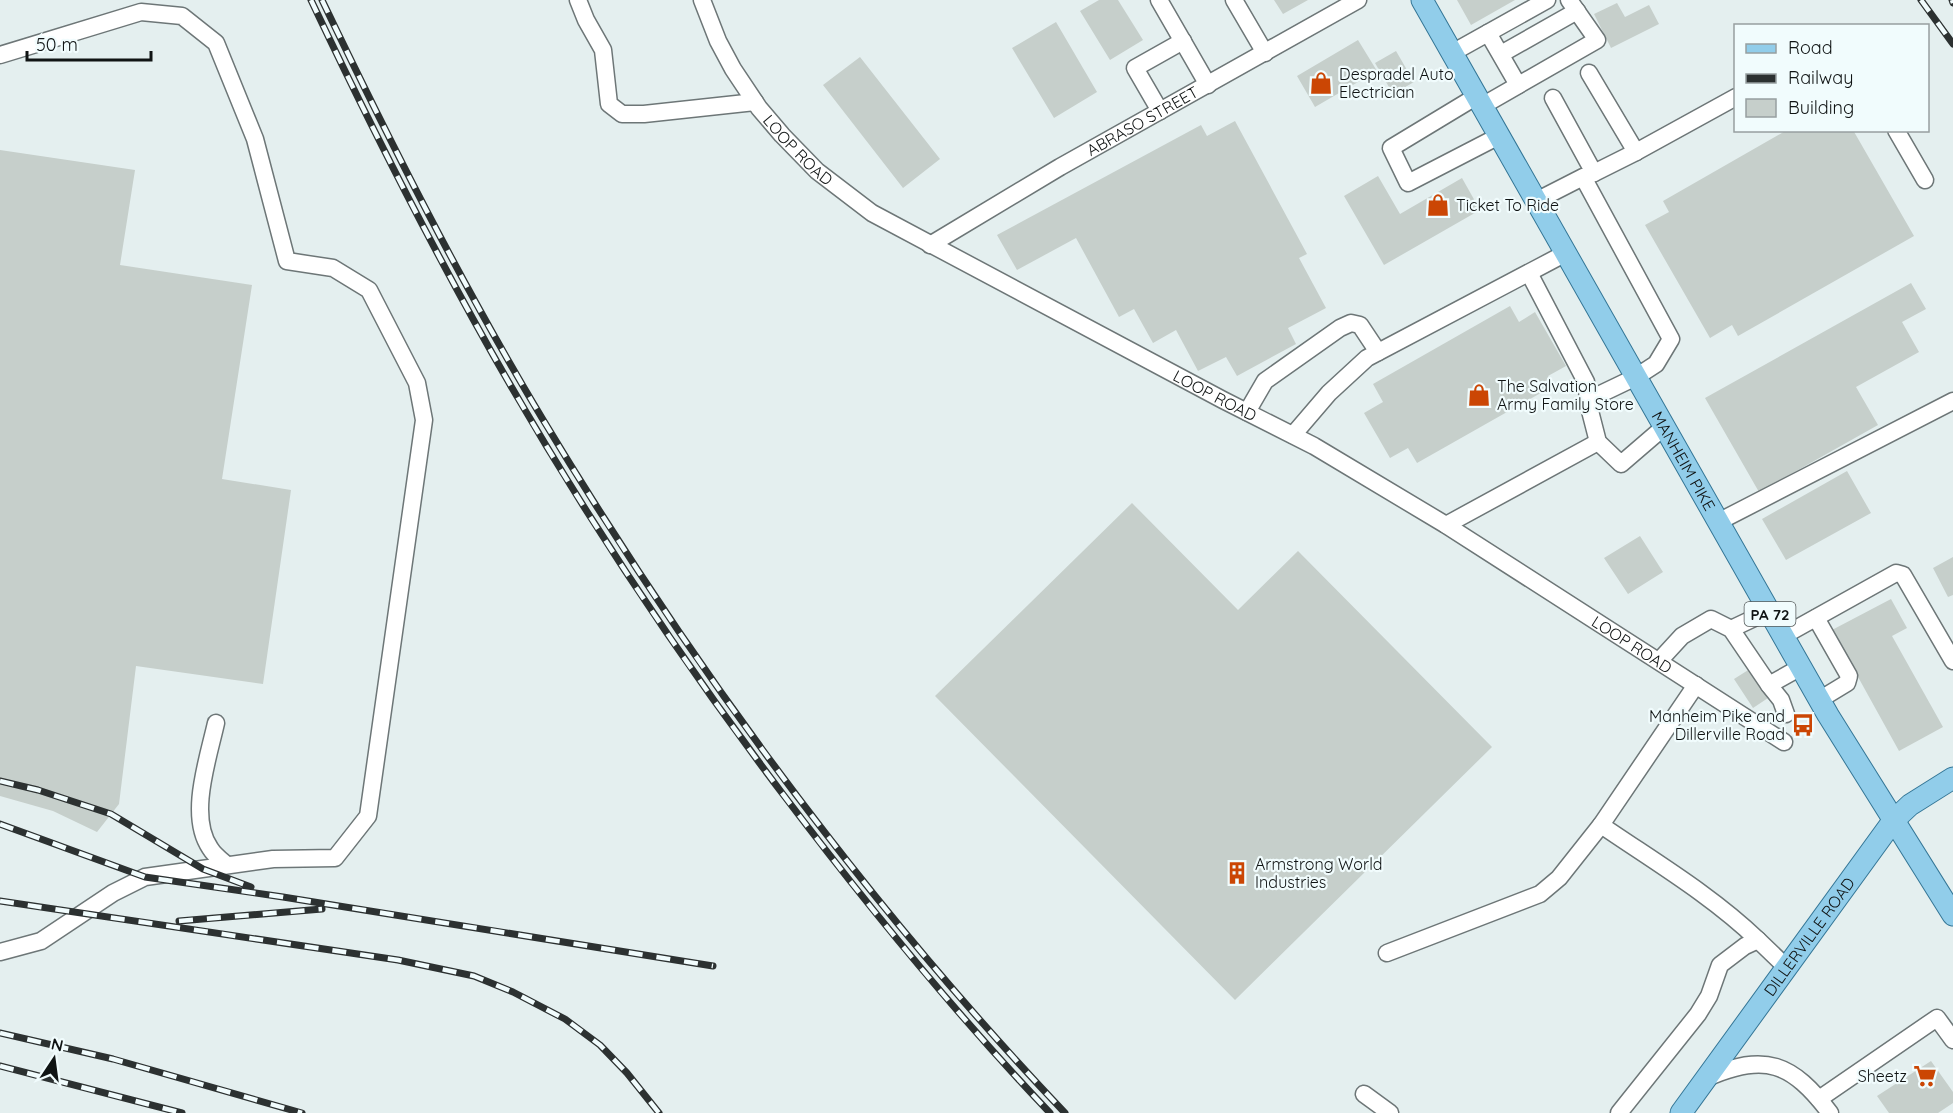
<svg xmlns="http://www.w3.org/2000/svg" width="1953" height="1113" viewBox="0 0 1953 1113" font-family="Quicksand,sans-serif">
<rect width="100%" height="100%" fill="#e4efef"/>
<path fill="#c6cfcb" d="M 1099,0 L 1118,0 L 1143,40 L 1110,60 L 1080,11 Z
M 1274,0 L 1308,0 L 1283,14 Z
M 1457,0 L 1515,0 L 1471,25 Z
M 1617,3 L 1625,17 L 1649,5 L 1659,24 L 1611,48 L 1594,14 Z
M 1056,22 L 1097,92 L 1054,118 L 1012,48 Z
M 1358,40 L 1377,71 L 1315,107 L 1297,76 Z
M 1396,51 L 1414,82 L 1393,94 L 1375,63 Z
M 860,57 L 940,159 L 903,188 L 823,85 Z
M 1235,121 L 1307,254 L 1299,258 L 1326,308 L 1288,328 L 1296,344 L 1237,376 L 1226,357 L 1198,371 L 1176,330 L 1153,343 L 1134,309 L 1119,317 L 1076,238 L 1017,270 L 997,235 L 1201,125 L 1207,136 Z
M 1787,130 L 1853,130 L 1914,236 L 1738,336 L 1732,325 L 1710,338 L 1645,225 L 1669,212 L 1663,201 Z
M 0,150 L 135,170 L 120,265 L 252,285 L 222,479 L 291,490 L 263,684 L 136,666 L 119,804 L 97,832 L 53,811 L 0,796 Z
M 1378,176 L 1400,214 L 1462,178 L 1480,210 L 1384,265 L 1344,196 Z
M 1911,283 L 1926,309 L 1902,322 L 1919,352 L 1856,387 L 1878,425 L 1759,492 L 1705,398 Z
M 1510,306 L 1519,322 L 1535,312 L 1566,366 L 1548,376 L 1553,386 L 1417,463 L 1408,448 L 1390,458 L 1364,413 L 1383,402 L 1373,384 Z
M 1847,471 L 1871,513 L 1786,560 L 1762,519 Z
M 1132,503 L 1238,610 L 1298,551 L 1492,747 L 1235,1000 L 935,696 Z
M 1640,536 L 1663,572 L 1628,594 L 1604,558 Z
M 1953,557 L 1953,595 L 1948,597 L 1933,568 Z
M 1891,599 L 1907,628 L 1892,636 L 1943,727 L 1899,751 L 1832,630 Z
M 1753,667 L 1771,696 L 1753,708 L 1734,679 Z
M 1931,1061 L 1953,1092 L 1953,1103 L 1938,1113 L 1889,1113 L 1877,1096 Z"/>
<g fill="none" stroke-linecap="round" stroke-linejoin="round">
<g stroke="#6d7677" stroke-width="19">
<g id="minor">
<path d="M 578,0 L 586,20 L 603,50 L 609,104 L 622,114 L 644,114 L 755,102"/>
<path id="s1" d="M 702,0 L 718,41 L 733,69 L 759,108 L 782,135 L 817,171 L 872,213 L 1223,400 L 1314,446 L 1446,525 L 1784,742"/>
<path d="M 1159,0 L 1208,85"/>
<path d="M 1234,0 L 1265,53"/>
<path d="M 1488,33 L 1518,85"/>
<path d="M 1452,53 L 1547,0"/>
<path d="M 1501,54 L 1577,11"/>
<path d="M 0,55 L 141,12 L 182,16 L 216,43 L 255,139 L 287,261 L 333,268 L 369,290 L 417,383 L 424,420 L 368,816 L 335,858 L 273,859 L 145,877 L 113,893 L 41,941 L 0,952"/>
<path d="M 1589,73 L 1636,152 L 1594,173"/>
<path d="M 1477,96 L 1391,148 L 1408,183 L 1499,136"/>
<path d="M 1553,98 L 1594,173 L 1584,177"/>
<path d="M 1482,106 L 1597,40 L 1569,0"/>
<path d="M 1160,111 L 1135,68 L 1183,41"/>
<path d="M 1896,130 L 1925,180"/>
<path d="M 1636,152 L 1736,97"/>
<path d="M 1536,201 L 1583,177 L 1671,339 L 1656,364 L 1636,377 L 1588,400"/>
<path id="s2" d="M 930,245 L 1060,167 L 1358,0"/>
<path d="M 1529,273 L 1586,382 L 1589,407 L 1598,442 L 1621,464 L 1664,427"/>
<path d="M 1247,412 L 1265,381 L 1340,328 L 1351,323 L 1360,325 L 1378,352"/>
<path d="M 1293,435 L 1329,393 L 1367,358 L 1566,253"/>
<path d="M 1718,522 L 1953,401"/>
<path d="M 1446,525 L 1598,442"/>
<path d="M 1816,618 L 1849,676 L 1847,683 L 1819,700"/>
<path d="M 1731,629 L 1769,611"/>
<path d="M 1783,636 L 1896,573 L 1903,575 L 1953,661"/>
<path d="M 1659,661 L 1682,636 L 1711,619 L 1731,629 L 1769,685 L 1801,667"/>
<path d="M 1696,685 L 1601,825 C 1655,862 1711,895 1758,940"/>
<path d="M 1769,685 L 1781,700 L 1786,714"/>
<path d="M 216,723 C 208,759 188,816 210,848 C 214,855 221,860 227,865"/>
<path d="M 1387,953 L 1540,894 L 1559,878 L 1601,825"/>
<path d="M 1707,1078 C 1765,1052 1792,1063 1830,1113"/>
<path d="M 1364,1094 L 1390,1113"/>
<path d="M 1819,1099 L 1937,1018 L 1953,1040"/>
<path d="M 1619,1113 L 1698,1014 L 1709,996 L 1720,965 L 1745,946 L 1758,940 L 1786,967"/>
</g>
</g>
<g stroke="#347696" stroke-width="23">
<g id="major">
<path id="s3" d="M 1422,0 L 1828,715 L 1953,915"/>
<path id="s4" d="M 1681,1113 L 1893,821 L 1910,805 L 1953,778"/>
</g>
</g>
<use href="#minor" stroke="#fff" stroke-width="16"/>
<use href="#major" stroke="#91cdea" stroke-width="21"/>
<g stroke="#2c3131" stroke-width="7">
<path id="rail" d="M 311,0 C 362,108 415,214 473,319 C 564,484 668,642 782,793 C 866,904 954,1012 1050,1113
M 322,0 C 390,142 461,283 542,418 C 692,667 865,902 1065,1113
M 1921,0 L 1953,44
M 1952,0 L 1953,3
M 0,781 L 38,790 L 111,814 L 203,869 L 251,887
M 0,824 L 145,877 L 283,897 L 713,966
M 0,901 L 398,960 L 474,976 L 513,992 L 565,1019 L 600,1045 L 627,1073 L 659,1113
M 179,921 L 322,909
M 0,1033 L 113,1059 L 302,1113
M 0,1066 L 182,1113"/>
</g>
<use href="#rail" stroke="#f1fcfd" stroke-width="4.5" stroke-dasharray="14" stroke-linecap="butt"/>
</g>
<defs>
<g id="shop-bare" transform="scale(1.8)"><path d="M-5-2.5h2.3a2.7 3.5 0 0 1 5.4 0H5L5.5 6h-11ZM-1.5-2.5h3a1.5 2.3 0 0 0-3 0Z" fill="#cb4604" stroke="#f1fcfd" stroke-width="2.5" paint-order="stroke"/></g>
<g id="bus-bare" transform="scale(1.8)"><path d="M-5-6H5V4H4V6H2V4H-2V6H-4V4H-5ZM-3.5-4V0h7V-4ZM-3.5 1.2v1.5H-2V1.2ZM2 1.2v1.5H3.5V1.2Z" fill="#cb4604" stroke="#f1fcfd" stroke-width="2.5" paint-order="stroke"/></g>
<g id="building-bare" transform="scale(1.8)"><path d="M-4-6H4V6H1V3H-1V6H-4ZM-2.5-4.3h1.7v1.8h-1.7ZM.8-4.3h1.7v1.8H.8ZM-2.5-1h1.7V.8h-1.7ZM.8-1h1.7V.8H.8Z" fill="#cb4604" stroke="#f1fcfd" stroke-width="2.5" paint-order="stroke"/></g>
<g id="supermarket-bare" transform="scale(1.8)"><path d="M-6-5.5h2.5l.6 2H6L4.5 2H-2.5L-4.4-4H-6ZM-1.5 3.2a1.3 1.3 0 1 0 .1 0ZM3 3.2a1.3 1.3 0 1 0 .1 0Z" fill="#cb4604" stroke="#f1fcfd" stroke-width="2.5" paint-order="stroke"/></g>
</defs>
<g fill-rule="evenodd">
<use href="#shop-bare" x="1321" y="83"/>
<use href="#shop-bare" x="1438" y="205"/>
<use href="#shop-bare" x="1479" y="395"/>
<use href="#bus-bare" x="1803" y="725"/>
<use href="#building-bare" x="1237" y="873"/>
<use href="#supermarket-bare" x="1925" y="1076"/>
</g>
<g text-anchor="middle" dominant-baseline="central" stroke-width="4.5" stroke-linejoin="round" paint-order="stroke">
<rect fill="#f1fcfd" stroke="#545a5a" stroke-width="1.5" x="1744.5" y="602" width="51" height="24" rx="4.5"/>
<g font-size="15" font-weight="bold" fill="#101414">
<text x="1770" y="614">PA 72</text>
</g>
<g font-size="16" fill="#101414" stroke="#f1fcfd" text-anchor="start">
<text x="1339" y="74">Despradel Auto<tspan x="1339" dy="18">Electrician</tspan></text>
<text x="1456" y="205">Ticket To Ride</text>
<text x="1497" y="386">The Salvation<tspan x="1497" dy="18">Army Family Store</tspan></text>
<text x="1785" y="716" text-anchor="end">Manheim Pike and<tspan x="1785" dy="18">Dillerville Road</tspan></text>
<text x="1255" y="864">Armstrong World<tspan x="1255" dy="18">Industries</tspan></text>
<text x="1907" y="1076" text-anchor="end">Sheetz</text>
</g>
<g font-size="16" fill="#101414" stroke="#f1fcfd">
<text stroke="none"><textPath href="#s2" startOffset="246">ABRASO STREET</textPath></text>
<text stroke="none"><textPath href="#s1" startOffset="180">LOOP ROAD</textPath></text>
<text stroke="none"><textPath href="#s1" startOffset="666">LOOP ROAD</textPath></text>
<text stroke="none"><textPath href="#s3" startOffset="530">MANHEIM PIKE</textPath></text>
<text stroke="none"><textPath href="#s1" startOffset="1152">LOOP ROAD</textPath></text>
<text stroke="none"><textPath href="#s4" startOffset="218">DILLERVILLE ROAD</textPath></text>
</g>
</g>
<rect x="1734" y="24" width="195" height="108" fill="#f1fcfd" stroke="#979fa0" stroke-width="1.5"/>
<rect x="1746" y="44" width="30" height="9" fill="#91cdea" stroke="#979fa0" stroke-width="1.5"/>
<text x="1788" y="54" font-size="18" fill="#101414">Road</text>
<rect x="1746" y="74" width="30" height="9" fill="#2c3131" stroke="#979fa0" stroke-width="1.5"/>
<text x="1788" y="84" font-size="18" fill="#101414">Railway</text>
<rect x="1746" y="99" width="30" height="18" fill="#c6cfcb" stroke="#979fa0" stroke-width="1.5"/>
<text x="1788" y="114" font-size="18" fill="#101414">Building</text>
<g transform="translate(54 1059) rotate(13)" stroke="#f1fcfd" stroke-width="4.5" paint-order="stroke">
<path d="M0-4.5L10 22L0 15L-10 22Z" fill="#101414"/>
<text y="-9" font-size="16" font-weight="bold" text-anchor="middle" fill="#101414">N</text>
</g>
<path d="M27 51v9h124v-9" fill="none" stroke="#101414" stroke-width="3"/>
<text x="36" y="51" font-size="18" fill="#101414" stroke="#f1fcfd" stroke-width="4.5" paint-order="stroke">50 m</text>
</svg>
